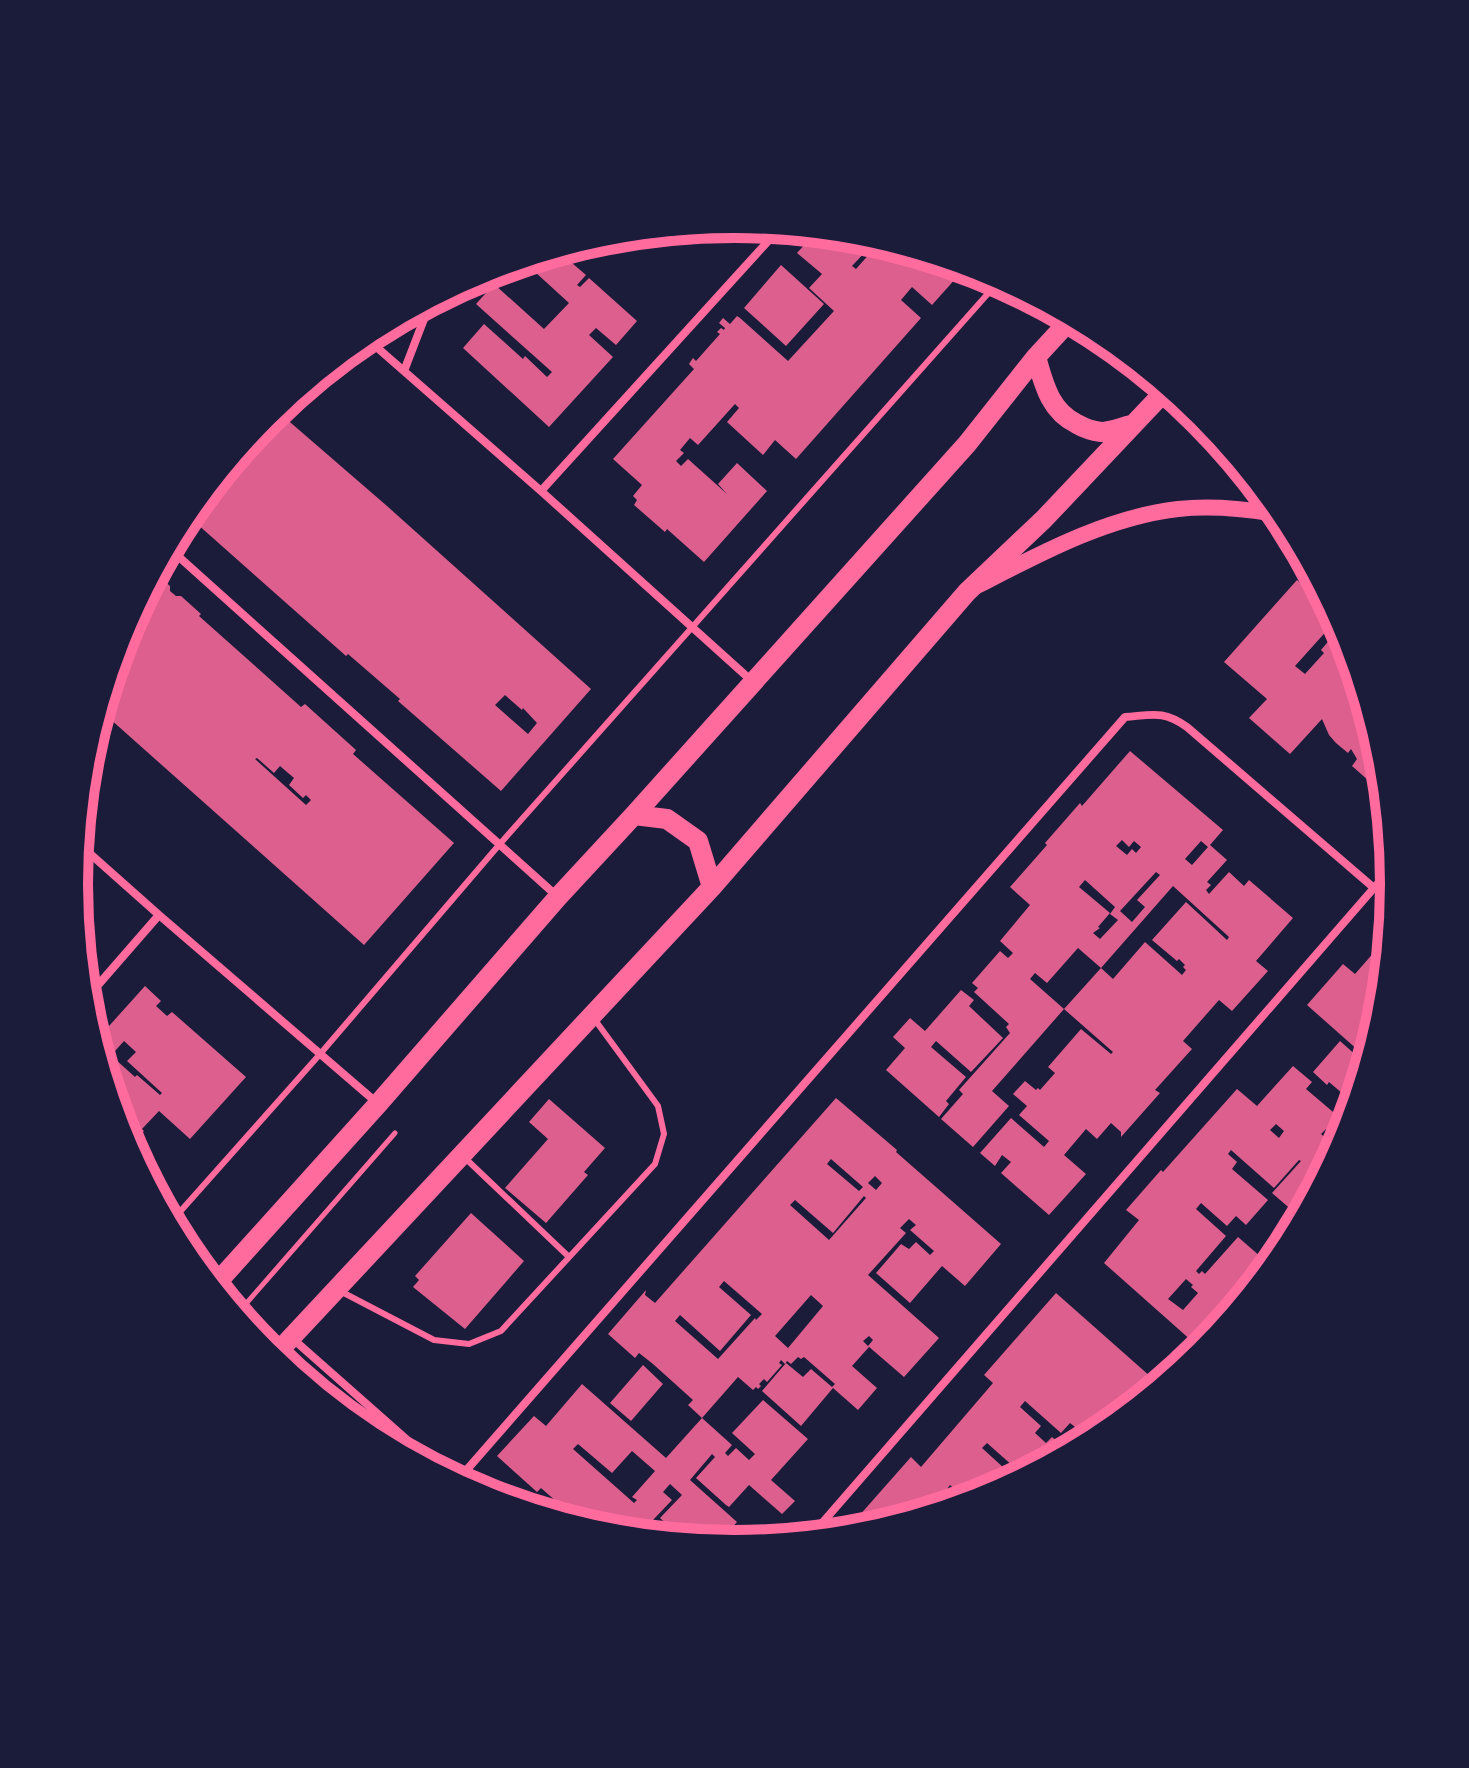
<svg xmlns="http://www.w3.org/2000/svg" width="1469" height="1768" viewBox="0 0 1469 1768" font-family="'Work Sans',sans-serif">
<rect width="100%" height="100%" fill="#1b1b3a"/>
<path fill="#dd5f8e" fill-rule="evenodd" d="M 816,232 L 864,236 L 966,267 L 932,305 L 912,287 L 901,300 L 921,318 L 796,459 L 775,440 L 763,455 L 727,422 L 739,408 L 735,404 L 698,445 L 690,438 L 680,450 L 684,453 L 676,461 L 681,466 L 688,459 L 727,494 L 718,484 L 737,463 L 767,491 L 704,562 L 667,529 L 665,532 L 634,505 L 637,500 L 633,496 L 642,485 L 613,459 L 694,369 L 689,364 L 693,358 L 696,361 L 720,334 L 717,332 L 721,328 L 724,330 L 725,328 L 719,323 L 723,318 L 730,324 L 737,316 L 740,318 L 788,361 L 834,311 L 809,288 L 822,274 L 797,253 ZM 869,248 L 872,251 L 856,269 L 852,266 Z
M 558,251 L 586,275 L 577,285 L 580,287 L 589,278 L 637,321 L 616,345 L 596,328 L 589,335 L 613,357 L 549,427 L 463,348 L 484,324 L 523,359 L 525,356 L 547,377 L 552,372 L 476,304 L 494,284 L 544,329 L 569,303 L 523,261 Z
M 781,265 L 824,304 L 786,346 L 744,308 Z
M 276,410 L 387,506 L 591,689 L 501,791 L 398,701 L 400,699 L 348,654 L 346,656 L 187,515 L 268,417 ZM 505,695 L 522,710 L 523,708 L 537,723 L 528,734 L 495,705 Z
M 155,573 L 170,586 L 170,591 L 176,596 L 181,596 L 201,614 L 199,616 L 301,707 L 305,704 L 356,750 L 353,754 L 454,843 L 364,945 L 109,718 L 105,721 L 99,715 L 124,631 ZM 257,758 L 274,773 L 280,766 L 294,778 L 289,785 L 303,798 L 306,795 L 311,800 L 306,805 L 255,759 Z
M 1297,580 L 1335,613 L 1345,632 L 1359,677 L 1357,679 L 1360,682 L 1382,756 L 1386,796 L 1352,766 L 1357,759 L 1351,749 L 1348,753 L 1336,743 L 1329,735 L 1322,719 L 1290,754 L 1249,718 L 1267,699 L 1224,662 ZM 1331,626 L 1337,631 L 1321,650 L 1324,653 L 1305,674 L 1295,666 Z
M 1130,751 L 1223,830 L 1210,845 L 1227,860 L 1207,882 L 1211,885 L 1206,890 L 1209,894 L 1229,872 L 1244,886 L 1249,880 L 1293,918 L 1256,961 L 1268,971 L 1232,1011 L 1219,1000 L 1183,1041 L 1192,1049 L 1155,1090 L 1160,1093 L 1121,1137 L 1121,1132 L 1111,1123 L 1097,1139 L 1086,1129 L 1064,1155 L 1086,1174 L 1049,1215 L 1001,1173 L 1011,1162 L 1002,1155 L 995,1166 L 980,1153 L 1011,1118 L 1044,1147 L 1049,1141 L 1019,1115 L 1027,1106 L 1013,1094 L 1025,1081 L 1036,1090 L 1038,1088 L 1040,1090 L 1055,1073 L 1048,1067 L 1081,1029 L 1111,1054 L 1113,1052 L 1064,1009 L 1101,968 L 1113,979 L 1145,942 L 1182,975 L 1186,970 L 1183,967 L 1185,965 L 1179,959 L 1177,961 L 1152,940 L 1186,902 L 1227,940 L 1229,937 L 1173,886 L 1101,968 L 1078,948 L 1047,983 L 1035,973 L 1030,979 L 1064,1009 L 992,1091 L 1009,1106 L 973,1147 L 941,1119 L 963,1094 L 959,1090 L 1010,1033 L 1006,1027 L 1009,1024 L 974,992 L 978,988 L 972,983 L 1000,951 L 1008,958 L 1013,953 L 1000,941 L 1030,905 L 1010,887 L 1047,845 L 1045,843 L 1080,803 L 1082,806 ZM 1122,840 L 1129,847 L 1134,841 L 1141,847 L 1136,853 L 1132,849 L 1127,855 L 1116,846 ZM 1201,841 L 1208,847 L 1192,865 L 1185,859 ZM 1156,872 L 1160,875 L 1137,900 L 1145,907 L 1132,922 L 1120,911 ZM 1085,880 L 1115,907 L 1110,914 L 1118,920 L 1100,939 L 1093,933 L 1100,928 L 1098,927 L 1110,913 L 1079,887 Z
M 78,928 L 92,940 L 81,953 L 79,939 Z
M 1390,934 L 1382,1013 L 1368,1059 L 1307,1005 L 1343,964 L 1355,974 Z
M 145,986 L 161,1001 L 156,1006 L 167,1016 L 172,1012 L 246,1077 L 190,1139 L 159,1111 L 142,1129 L 144,1131 L 130,1147 L 124,1136 L 95,1041 L 135,1077 L 137,1075 L 160,1095 L 162,1093 L 127,1061 L 136,1052 L 124,1041 L 115,1051 L 100,1036 Z
M 961,990 L 974,1000 L 969,1006 L 1003,1038 L 971,1072 L 936,1041 L 931,1047 L 966,1077 L 946,1101 L 949,1104 L 939,1117 L 886,1070 L 905,1048 L 893,1037 L 910,1018 L 925,1031 Z
M 1340,1041 L 1367,1065 L 1360,1086 L 1349,1099 L 1329,1082 L 1327,1085 L 1313,1072 Z
M 1293,1066 L 1312,1082 L 1306,1089 L 1346,1123 L 1350,1119 L 1345,1135 L 1340,1130 L 1334,1136 L 1326,1129 L 1321,1134 L 1338,1149 L 1321,1182 L 1294,1212 L 1272,1193 L 1301,1161 L 1299,1160 L 1274,1188 L 1231,1150 L 1228,1154 L 1237,1162 L 1232,1169 L 1268,1200 L 1246,1225 L 1236,1216 L 1227,1226 L 1201,1203 L 1196,1209 L 1226,1236 L 1196,1271 L 1199,1274 L 1202,1271 L 1205,1274 L 1238,1237 L 1261,1257 L 1294,1219 L 1299,1223 L 1283,1251 L 1202,1350 L 1104,1263 L 1139,1220 L 1126,1210 L 1161,1170 L 1163,1172 L 1237,1089 L 1257,1106 ZM 1276,1124 L 1284,1131 L 1279,1138 L 1270,1130 ZM 1186,1279 L 1193,1285 L 1191,1287 L 1198,1293 L 1183,1310 L 1168,1299 Z
M 1359,1091 L 1351,1116 L 1342,1109 Z
M 836,1098 L 897,1150 L 896,1152 L 1001,1244 L 965,1286 L 942,1266 L 910,1303 L 876,1273 L 901,1244 L 909,1249 L 916,1242 L 930,1255 L 934,1251 L 910,1230 L 916,1225 L 909,1219 L 900,1228 L 906,1233 L 868,1275 L 939,1338 L 904,1377 L 868,1346 L 873,1340 L 869,1336 L 863,1341 L 869,1347 L 852,1366 L 877,1388 L 858,1410 L 833,1388 L 801,1426 L 762,1391 L 786,1363 L 803,1377 L 811,1369 L 832,1387 L 835,1384 L 804,1357 L 801,1359 L 798,1357 L 791,1364 L 787,1361 L 785,1364 L 781,1360 L 779,1363 L 782,1365 L 767,1382 L 764,1379 L 759,1384 L 761,1386 L 758,1389 L 756,1387 L 753,1390 L 738,1377 L 702,1418 L 732,1445 L 725,1453 L 728,1456 L 736,1448 L 749,1460 L 755,1454 L 732,1433 L 763,1400 L 808,1439 L 771,1480 L 795,1501 L 782,1514 L 749,1485 L 729,1507 L 726,1505 L 696,1478 L 715,1457 L 712,1454 L 690,1480 L 737,1522 L 719,1543 L 684,1540 L 660,1518 L 682,1495 L 670,1484 L 663,1492 L 672,1500 L 653,1520 L 674,1539 L 605,1532 L 575,1523 L 563,1511 L 565,1509 L 541,1488 L 537,1492 L 497,1456 L 534,1416 L 546,1426 L 582,1384 L 666,1458 L 702,1418 L 688,1405 L 693,1400 L 653,1364 L 639,1353 L 635,1358 L 608,1334 L 646,1290 L 645,1295 L 655,1303 ZM 831,1159 L 863,1187 L 859,1191 L 827,1164 ZM 875,1176 L 882,1183 L 876,1190 L 868,1183 ZM 864,1196 L 866,1198 L 829,1240 L 790,1205 L 795,1200 L 833,1233 ZM 724,1281 L 762,1314 L 756,1320 L 755,1318 L 718,1359 L 675,1321 L 680,1315 L 720,1351 L 751,1315 L 719,1287 ZM 811,1295 L 823,1306 L 788,1348 L 775,1336 ZM 578,1444 L 612,1473 L 632,1451 L 655,1471 L 632,1497 L 637,1500 L 634,1503 L 573,1449 Z
M 549,1099 L 605,1148 L 584,1172 L 588,1175 L 546,1223 L 505,1188 L 548,1139 L 529,1122 Z
M 471,1213 L 524,1261 L 465,1329 L 413,1287 L 419,1280 L 415,1276 Z
M 1056,1293 L 1160,1385 L 1105,1430 L 1103,1428 L 1096,1436 L 1090,1439 L 1070,1423 L 1061,1433 L 1025,1401 L 1020,1407 L 1041,1426 L 1035,1433 L 1046,1443 L 1052,1437 L 1068,1451 L 1037,1467 L 1047,1457 L 1041,1452 L 1022,1474 L 987,1443 L 982,1448 L 1016,1479 L 987,1494 L 967,1500 L 950,1485 L 947,1489 L 961,1502 L 863,1532 L 843,1534 L 911,1457 L 921,1467 L 993,1383 L 984,1375 Z
M 643,1365 L 663,1384 L 631,1421 L 610,1403 Z"/>
<g fill="none" stroke-linecap="round" stroke-linejoin="round">
<path stroke="#ff6b9d" stroke-width="5" d="M 237,1314 L 395,1133"/>
<path stroke="#ff6b9d" stroke-width="6" d="M 465,1158 L 569,1257
M 170,1223 L 321,1053 L 499,845 L 1000,280
M 340,1291 L 434,1340 L 469,1344 L 501,1331 L 655,1164 L 664,1134 L 658,1106 L 595,1020"/>
<path stroke="#ff6b9d" stroke-width="8" d="M 365,337 L 541,491 L 753,682
M 404,371 L 431,301
M 541,491 L 780,228
M 169,548 L 558,897
M 78,843 L 159,915 L 376,1102
M 85,1000 L 159,915
M 293,1339 L 448,1476
M 457,1481 L 1125,717 C 1152,715 1163,710 1187,727 L 1374,888
M 810,1537 L 1393,866"/>
<path stroke="#ff6b9d" stroke-width="16" d="M 979,585 C 1041,553 1108,517 1178,509 C 1212,505 1248,509 1282,515"/>
<path stroke="#ff6b9d" stroke-width="20" d="M 1036,357 C 1044,385 1050,411 1077,424 C 1084,428 1093,431 1101,432 C 1110,432 1122,427 1131,425
M 634,815 L 667,819 L 698,841 L 712,887
M 214,1286 L 378,1104 L 558,897 L 634,815 L 967,444 L 1036,357 L 1071,319
M 274,1356 L 712,887 L 967,592 L 1044,519 L 1167,389"/>
</g>
<path d="M0 0H1469V1768H0ZM88 884a646 646 0 1 1 1292 0a646 646 0 1 1-1292 0Z" fill="#1b1b3a" fill-rule="evenodd"/>
<path fill="none" stroke="#ff6b9d" stroke-width="10" d="M88 884a646 646 0 1 1 1292 0a646 646 0 1 1-1292 0Z"/>
</svg>
